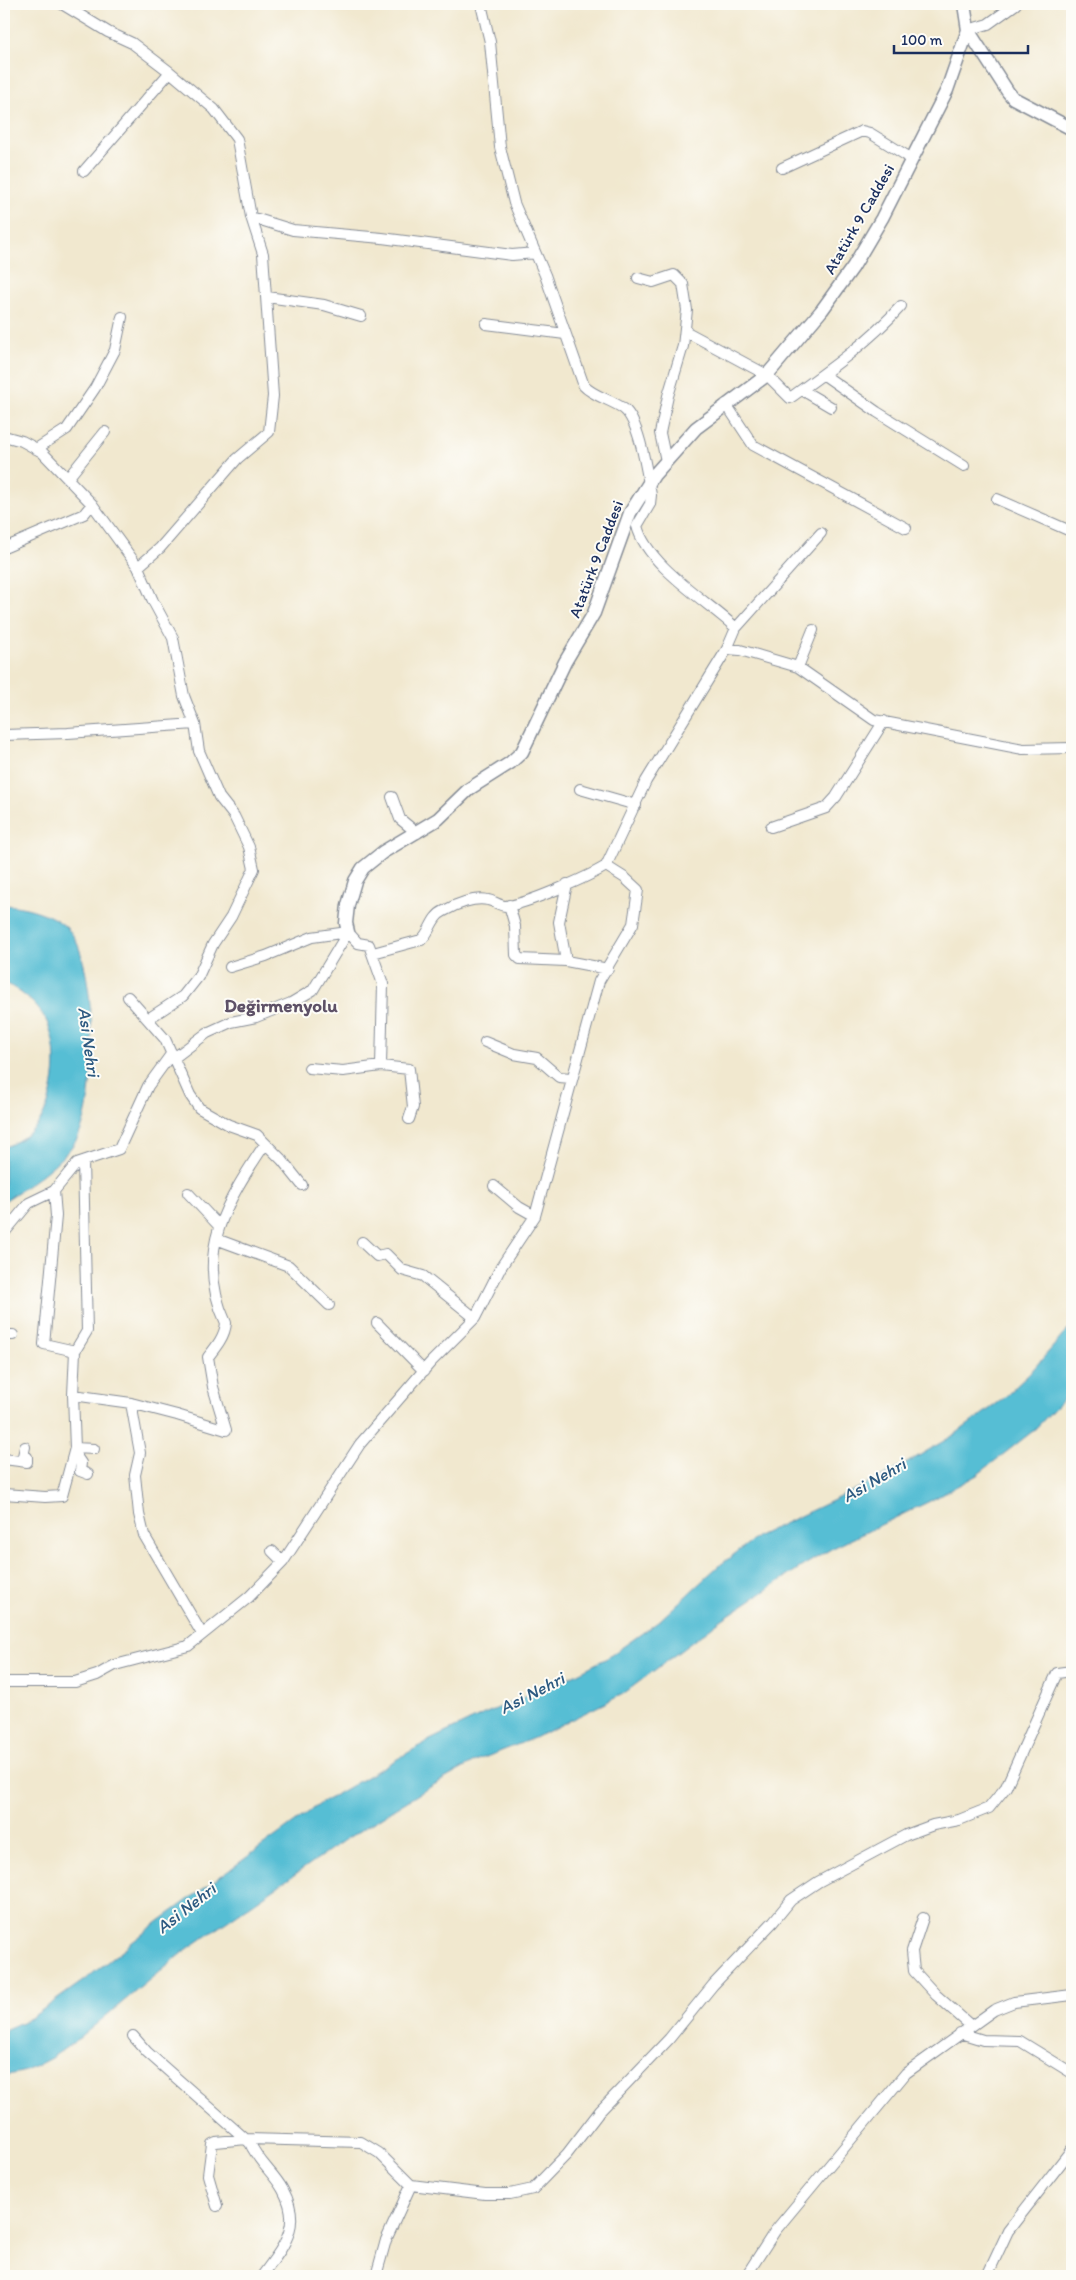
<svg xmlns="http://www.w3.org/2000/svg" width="1076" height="2280" viewBox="0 0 1076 2280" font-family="Itim,sans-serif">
<rect width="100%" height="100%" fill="#fdfcf7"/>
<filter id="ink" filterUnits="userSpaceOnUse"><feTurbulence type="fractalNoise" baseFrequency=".02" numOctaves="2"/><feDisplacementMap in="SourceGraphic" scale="10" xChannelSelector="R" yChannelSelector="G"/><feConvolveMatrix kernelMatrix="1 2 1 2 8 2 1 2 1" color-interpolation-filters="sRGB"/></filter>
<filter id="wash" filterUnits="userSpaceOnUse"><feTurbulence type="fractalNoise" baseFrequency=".0096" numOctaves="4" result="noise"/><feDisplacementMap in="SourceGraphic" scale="20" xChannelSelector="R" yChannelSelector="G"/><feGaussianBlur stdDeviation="1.12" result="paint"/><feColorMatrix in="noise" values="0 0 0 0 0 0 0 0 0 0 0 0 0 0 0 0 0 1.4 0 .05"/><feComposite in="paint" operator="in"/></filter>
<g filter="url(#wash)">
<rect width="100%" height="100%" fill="#f1e8cf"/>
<path fill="#57bed4" stroke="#397699" d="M 4,905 C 27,906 61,915 74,937 C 96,974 98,1099 78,1137 C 67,1159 25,1188 4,1201 L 4,1148 C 16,1142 30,1135 38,1124 C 56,1098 61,1048 46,1020 C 37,1003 20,991 4,982 Z
M 1072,1325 L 1072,1390 L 1033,1431 L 977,1475 L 930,1501 L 831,1549 L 801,1567 L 721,1620 L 623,1694 L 534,1738 L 476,1761 L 430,1787 L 343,1841 L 183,1952 L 77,2040 L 51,2058 L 26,2071 L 4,2076 L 4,2030 L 31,2018 L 87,1978 L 159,1921 L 320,1804 L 430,1740 L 484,1714 L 560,1682 L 607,1658 L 658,1622 L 715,1569 L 758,1536 L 890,1473 L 954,1435 L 1003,1399 L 1029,1374 Z"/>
</g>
<g filter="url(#ink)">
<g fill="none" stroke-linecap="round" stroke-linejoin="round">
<g stroke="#868c96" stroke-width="12">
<path id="minor" d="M 62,4 L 108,32 L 132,43 L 170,72 L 84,171
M 968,30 L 988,24 L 1016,4
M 782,168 L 862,131 L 870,133 L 912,159
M 251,217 L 293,230 L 382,238 L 512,255 L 535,253
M 638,278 L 653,282 L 674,275 L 683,284 L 687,310 L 683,346 L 668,396 L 660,433 L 666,461
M 267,297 L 324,305 L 361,316
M 486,324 L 565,334
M 685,331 L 767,375 L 790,398 C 829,370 869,342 901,306
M 824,375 L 877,412 L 964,466
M 802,390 L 831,407
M 726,404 L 753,445 L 906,528
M 4,436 L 22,441 L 42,452 L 92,504 L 138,567 L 153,601 L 173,638 L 184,696 L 195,724 L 199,751 L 219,797 L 234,816 L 249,847 L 254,869 L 231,917 L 213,944 L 198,977 L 183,996 L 148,1019
M 36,449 L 67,429 L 95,388 L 115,350 L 122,317
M 68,478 L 105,432
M 997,499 L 1068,530 L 1072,528
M 4,548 L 84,514 L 92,504
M 138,567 L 160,548 L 237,459 L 269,432 L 273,396 L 263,254 L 251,217 L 237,139 L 214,109 L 170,72
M 736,628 L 821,533
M 727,649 L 740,650 L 798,667 L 874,720 L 1023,749 L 1072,748
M 798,667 L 813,630
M 4,735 L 68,733 L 195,724
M 580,789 L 636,805
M 392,797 L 400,819 L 417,833
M 771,827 L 826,808 L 836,797 L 884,721
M 509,905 L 515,926 L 516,955 L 520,959 L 566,961 L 559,922 L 567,884
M 373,953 L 421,940 C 431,932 431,917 444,911 C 456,904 474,897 488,900 C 494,901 500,906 506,906 C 525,905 588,877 606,866 L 646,781 L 727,649 L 736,628 C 707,601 647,565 637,526 L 650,504 L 651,495 C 647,474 640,422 624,409 C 612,400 593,396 584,386 L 545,275 L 514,203 L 500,147 L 490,42 L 481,4
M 566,961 L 608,969
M 230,967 L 266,956 L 312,937 L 348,932 L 358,943 L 369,945 L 383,984 L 381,1066
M 128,997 L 165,1039 L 190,1095 L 199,1108 L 229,1125 L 257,1135 L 282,1160 L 302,1185
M 485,1042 L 514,1054 L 537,1058 L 559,1077 L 571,1078
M 174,1058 L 207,1033 L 231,1022 L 256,1017 L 291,1003 L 313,990 L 348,932
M 309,1068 L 343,1071 L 381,1066 L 409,1069 L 413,1107 L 409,1119
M 494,1186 L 519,1207 L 535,1216
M 54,1191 L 56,1216 L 44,1344 L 75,1351
M 188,1193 L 219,1226
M 4,1233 L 29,1203 L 54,1191 L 77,1163 L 119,1149 L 148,1086 L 172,1053
M 216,1239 L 289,1266 L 329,1305
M 362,1242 L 377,1256 L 386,1254 L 402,1270 L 423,1276 L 475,1318
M 377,1323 L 424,1371
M 4,1335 L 13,1335
M 73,1395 L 131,1403 L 140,1453 L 135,1475 L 139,1514 L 144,1535 L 202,1634
M 131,1403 L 177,1415 L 226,1430 L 213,1387 L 208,1357 C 216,1347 225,1336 226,1323 C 193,1253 227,1201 265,1144
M 75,1448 L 94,1449
M 74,1453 L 81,1463 L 80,1471 L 88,1474
M 4,1459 L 27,1462 L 27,1457 L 23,1456 L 25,1447
M 4,1494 L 45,1497 L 62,1496 L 75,1448 L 73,1395 L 75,1351 L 87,1331 L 83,1161
M 272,1551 L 283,1562
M 4,1682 L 75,1682 L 97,1675 L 115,1665 L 188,1646 L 249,1597 L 283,1562 L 360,1444 L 431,1362 L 475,1318 L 501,1267 L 535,1216 L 599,981 L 633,924 L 638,890 L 625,878 L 606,866
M 923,1918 L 912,1951 L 914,1971 L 936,1995 L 970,2025
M 960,2033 L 983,2040 L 1020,2041 L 1072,2073
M 133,2036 L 147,2052 L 250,2143 C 258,2162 274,2173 283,2190 C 303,2226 283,2247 262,2276
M 217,2206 L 208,2175 L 212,2144 L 216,2142 L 246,2139 L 361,2142 L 379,2153 L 411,2185 L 485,2194 L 510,2194 L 533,2189 L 567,2154 L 600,2111 L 669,2039 L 713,1985 L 773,1922 L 791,1900 L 818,1882 L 906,1835 L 933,1825 L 959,1820 L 989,1808 L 1006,1787 L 1057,1673 L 1072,1671
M 376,2276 L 386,2240 L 411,2185
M 746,2276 L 775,2231 L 906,2073 L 994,2010 L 1014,2002 L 1072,1995
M 987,2276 L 1008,2231 L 1072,2149"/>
</g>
<g stroke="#868c96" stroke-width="15">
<path id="tertiary" d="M 968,30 L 1008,92 L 1013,98 L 1072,129
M 348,932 L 346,923 L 348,905 L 355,881 L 363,868 L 383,852 L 438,819 L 469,789 L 510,763 L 522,752 L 565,662 L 594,613 L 630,513 L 654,475 L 696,428 L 767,375 L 822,310 L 853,267 L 882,218 L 947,90 L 968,30 L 964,4"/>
</g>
<use href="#minor" stroke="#fff" stroke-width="10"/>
<use href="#tertiary" stroke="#fff" stroke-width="12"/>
</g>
</g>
<g text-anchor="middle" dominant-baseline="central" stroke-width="4" stroke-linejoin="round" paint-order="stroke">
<g font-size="16" fill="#1b2f5e" stroke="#fdfcf7">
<text transform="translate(859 219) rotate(-60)">Atatürk 9 Caddesi</text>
<text transform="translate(596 559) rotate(-69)">Atatürk 9 Caddesi</text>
</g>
<g font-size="18" font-style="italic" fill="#2d5a81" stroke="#fdfcf7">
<text transform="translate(89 1042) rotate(82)">Asi Nehri</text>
<text transform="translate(874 1480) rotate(-30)">Asi Nehri</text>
<text transform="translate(532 1693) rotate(-27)">Asi Nehri</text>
<text transform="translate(186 1908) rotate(-38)">Asi Nehri</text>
</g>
<g font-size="19" font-weight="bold" fill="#5e5167" stroke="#fdfcf7">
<text x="281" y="1005">Değirmenyolu</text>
</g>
</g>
<rect width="1076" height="2280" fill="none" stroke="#fdfcf7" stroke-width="20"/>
<path d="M894 45v8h134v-8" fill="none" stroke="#1b2f5e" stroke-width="2.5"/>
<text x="901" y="45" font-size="15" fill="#1b2f5e" stroke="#fdfcf7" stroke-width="4" paint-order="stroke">100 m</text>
</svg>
